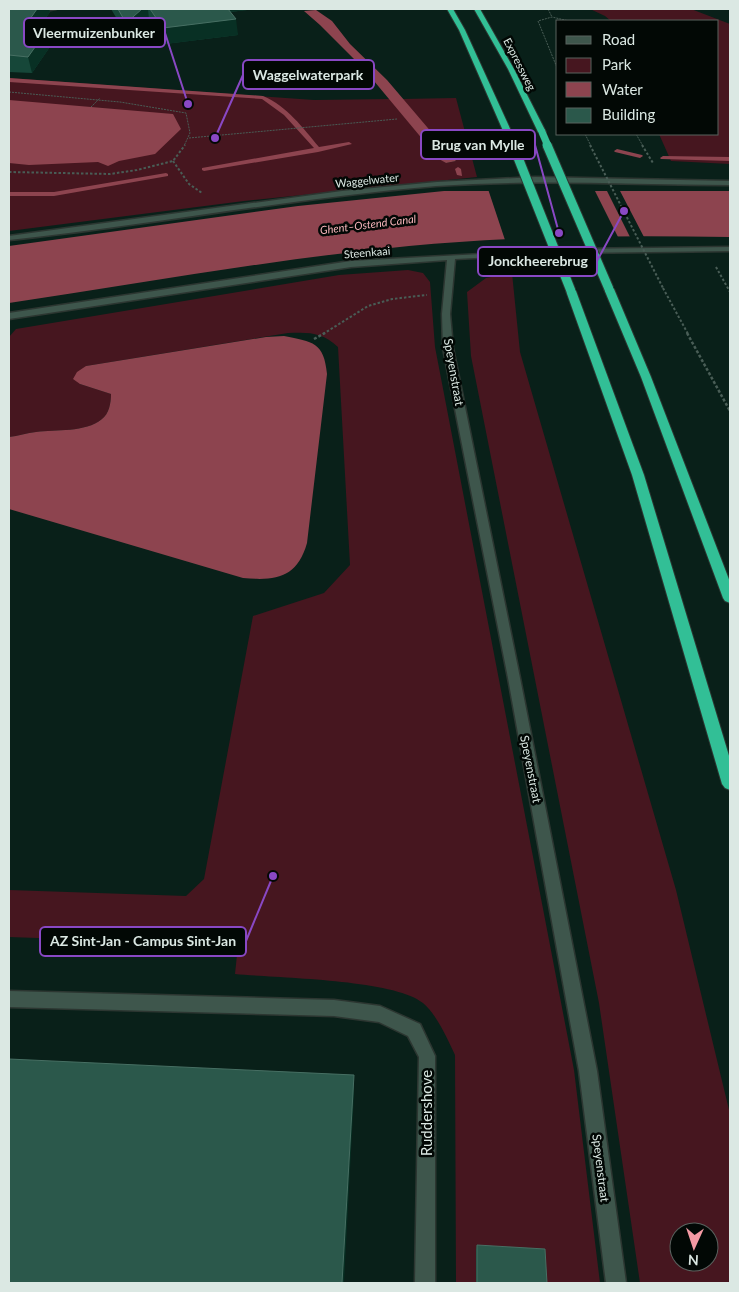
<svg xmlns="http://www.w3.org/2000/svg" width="739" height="1292" viewBox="0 0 739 1292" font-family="Lato,sans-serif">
<rect width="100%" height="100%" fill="#092019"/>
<path fill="#46161f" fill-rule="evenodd" d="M 590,9 L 691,9 L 730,24 L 730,164 L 671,161 L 659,134 L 718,134 L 718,21 L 611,21 L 605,16 Z
M 9,78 L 314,100 L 390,99 L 439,158 L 446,163 L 456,161 L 402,99 L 456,98 L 477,177 L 244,201 L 9,231 Z
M 408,270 L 423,273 L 430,282 L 435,347 L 574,1070 L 600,1283 L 456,1283 L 455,1055 C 447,1038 437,1015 423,1003 C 394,979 276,978 235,974 L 238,945 L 9,937 L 9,890 L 186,896 L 204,879 L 253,616 L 324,593 L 350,565 L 338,347 C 322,332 309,332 288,333 L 86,366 L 80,384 L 111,394 C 111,403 109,414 102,419 C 85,433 56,429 36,432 C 27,433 18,436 9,437 L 9,337 L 16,329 L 339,275 Z
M 512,273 L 520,352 L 676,890 L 730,1114 L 730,1283 L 640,1283 L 599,1003 L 471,356 L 467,292 L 486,278 ZM 679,1232 L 709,1232 L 709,1262 L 679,1262 Z"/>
<path fill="#8d444f" d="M 316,10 L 332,21 L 350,44 L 387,80 L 456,161 L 446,163 L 439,159 L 364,69 L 320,25 L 304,11 Z
M 9,100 L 173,114 L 181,129 L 155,154 L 119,161 L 108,166 L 98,162 L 29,165 L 9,163 Z
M 444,191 L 730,191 L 730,237 C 624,235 515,236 409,246 C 275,259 142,283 9,303 L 9,246 L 298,206 Z
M 284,336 C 313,342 324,342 327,374 L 307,543 C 297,578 276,581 243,578 L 9,509 L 9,437 C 18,436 27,433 36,432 C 56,429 85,433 102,419 C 109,414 111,403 111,394 L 80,384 L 73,379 L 77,372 L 86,366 L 266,337 Z"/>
<path fill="#092019" d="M 488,189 L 594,189 L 619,239 L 506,243 Z
M 606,189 L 619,189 L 645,239 L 631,239 Z"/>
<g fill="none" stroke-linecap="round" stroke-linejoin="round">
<path fill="#8d444f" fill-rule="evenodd" d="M 9,78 L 263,96 C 287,106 303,128 319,147 L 349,142 L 352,144 L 318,152 L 204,171 L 202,170 L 202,168 L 314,148 L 284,115 L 262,99 L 9,82 Z
M 617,149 L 642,155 L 643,156 L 640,158 L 615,152 L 614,151 Z
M 663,156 L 730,157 L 730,161 L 661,159 L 660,158 Z
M 458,167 L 461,169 L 462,176 L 457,175 L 455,169 Z
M 166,173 L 168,174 L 168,176 L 54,196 L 9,196 L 9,192 L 54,192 Z"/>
<g stroke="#2c3631" stroke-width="3">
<path id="service" d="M 9,991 L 334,1000 L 380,1006 L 420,1024 L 435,1056 L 435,1283 L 415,1283 L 419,1057 L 408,1036 L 379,1022 L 334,1016 L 9,1007 Z"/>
</g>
<g stroke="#2c3631" stroke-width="3">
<path id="minor" d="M 9,9 L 56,9 L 27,14 L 9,11 Z
M 535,177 L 730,181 L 730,185 C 632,185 534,179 436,186 C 293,198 151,225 9,240 L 9,236 L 342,191 L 437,182 Z
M 730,247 L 730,251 L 573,253 L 455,259 L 450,314 L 453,348 L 520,678 L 597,1071 L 626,1283 L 606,1283 L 579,1071 L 508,678 L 443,348 L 442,314 L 447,260 L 351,267 L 9,319 L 9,313 L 351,261 L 573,249 Z"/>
</g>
<g stroke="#2c3631" stroke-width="2">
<path id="trunk" d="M 447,9 L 453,9 L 465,30 L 512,133 L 511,135 L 504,133 L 459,30 Z
M 474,9 L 480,9 L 514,69 L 546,132 L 545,134 L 538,132 L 508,69 Z
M 609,286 L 614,289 L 651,377 L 730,582 L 730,603 L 725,601 L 723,598 L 641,377 L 604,289 Z
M 571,288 L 576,291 L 644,475 L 730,759 L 730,790 L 725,788 L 722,784 L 632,475 L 566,291 Z"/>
</g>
<path stroke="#495d56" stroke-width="1" stroke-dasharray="2 1" stroke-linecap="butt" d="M 548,9 L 552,17
M 558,70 L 538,21 L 552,17 L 569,21
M 9,92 L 120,102 L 186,113 L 190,133 L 184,146
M 91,107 L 100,98
M 636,134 L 643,146
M 189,138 L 397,119"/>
<path stroke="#495d56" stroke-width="2" stroke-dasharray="2.5 2" stroke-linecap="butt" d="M 642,145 L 653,163
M 173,161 L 189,184 L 202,193
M 9,172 L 110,174 L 137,170 L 173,161 L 185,145
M 716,267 L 730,292
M 663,288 L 688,334
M 323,334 L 368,306 L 392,299 L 427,295"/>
<path stroke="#495d56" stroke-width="2.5" stroke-dasharray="3 2" stroke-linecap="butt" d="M 687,333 L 730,411
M 314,339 L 325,333"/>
<use href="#service" fill="#3e564c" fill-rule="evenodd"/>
<use href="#minor" fill="#3e564c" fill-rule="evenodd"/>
<use href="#trunk" fill="#32bf96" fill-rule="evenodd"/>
<g stroke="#2c3631" stroke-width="8" stroke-linecap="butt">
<path id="trunk-bridge-far1" d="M 542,132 L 548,146
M 508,133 L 513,146"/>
</g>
<g stroke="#2c3631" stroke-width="11" stroke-linecap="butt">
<path id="trunk-bridge" d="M 513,145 L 571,291
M 547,145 L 609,289"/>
</g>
<path stroke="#495d56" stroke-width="1" stroke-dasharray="2 1" stroke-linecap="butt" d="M 585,134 L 591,146"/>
<path stroke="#495d56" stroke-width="2" stroke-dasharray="2.5 2" stroke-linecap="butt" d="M 590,145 L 663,288"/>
<use href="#trunk-bridge-far1" stroke="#32bf96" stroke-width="7"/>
<use href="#trunk-bridge" stroke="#32bf96" stroke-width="9"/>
</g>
<path fill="#164739" d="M 9,9 L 49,9 L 50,12 L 45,19 L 55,19 L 58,35 L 32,73 L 9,72 Z
M 111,9 L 257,9 L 230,12 L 238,35 L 165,44 L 149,19 L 129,39 Z
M 477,1245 L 547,1283 L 476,1283 L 476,1250 Z"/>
<path fill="#083024" d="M 37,9 L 49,9 L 50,12 L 33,35 L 30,19 Z
M 142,9 L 148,9 L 149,19 L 129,39 L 126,23 Z
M 220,9 L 257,9 L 220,13 Z
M 55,19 L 58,35 L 32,73 L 28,57 Z
M 236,19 L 238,35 L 165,44 L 163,28 Z
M 354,1075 L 354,1095 L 344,1283 L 342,1283 Z"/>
<path fill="#2b584b" stroke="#476f63" d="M 9,9 L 37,9 L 30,19 L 55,19 L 28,57 L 9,55 Z
M 118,9 L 142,9 L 126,23 Z
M 150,9 L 228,9 L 236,19 L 163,28 Z
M 9,1059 L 354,1075 L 342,1283 L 9,1283 Z
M 477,1245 L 545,1249 L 547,1283 L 477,1283 Z"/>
<g text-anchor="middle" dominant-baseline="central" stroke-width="5" stroke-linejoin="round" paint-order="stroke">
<g font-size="11" fill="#dbe8e3" stroke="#020805">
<text transform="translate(520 64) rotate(63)">Expressweg</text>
<text transform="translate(367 180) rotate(-6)">Waggelwater</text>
<text transform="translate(367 252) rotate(-5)">Steenkaai</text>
</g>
<g font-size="11" font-style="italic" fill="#f7b5bb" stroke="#020805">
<text transform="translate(368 224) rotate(-7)">Ghent–Ostend Canal</text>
</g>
<g font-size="12" fill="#dbe8e3" stroke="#020805">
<text transform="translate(454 372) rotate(80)">Speyenstraat</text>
<text transform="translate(531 769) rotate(79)">Speyenstraat</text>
<text transform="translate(601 1168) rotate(83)">Speyenstraat</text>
</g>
<g font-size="15" fill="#dbe8e3" stroke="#020805">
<text transform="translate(426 1113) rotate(-90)">Ruddershove</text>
</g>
</g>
<path fill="none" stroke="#8948c4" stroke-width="2" d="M188 104L165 33M215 138L243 75M559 233L535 145M624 211L597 261M273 876L246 941"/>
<g fill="#8948c4" stroke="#020805" stroke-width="2">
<circle cx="188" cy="104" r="5"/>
<circle cx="215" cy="138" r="5"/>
<circle cx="559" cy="233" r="5"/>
<circle cx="624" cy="211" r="5"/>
<circle cx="273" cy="876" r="5"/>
</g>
<g fill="#020805" stroke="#8948c4" stroke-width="2">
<rect x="24" y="18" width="141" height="29" rx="5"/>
<rect x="243" y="60" width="131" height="29" rx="5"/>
<rect x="421" y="130" width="114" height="29" rx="5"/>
<rect x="478" y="247" width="119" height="29" rx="5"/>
<rect x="40" y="927" width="206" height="29" rx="5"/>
</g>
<g font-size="14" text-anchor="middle" font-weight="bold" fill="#dbe8e3">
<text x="94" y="38">Vleermuizenbunker</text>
<text x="308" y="80">Waggelwaterpark</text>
<text x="478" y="150">Brug van Mylle</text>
<text x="538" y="266">Jonckheerebrug</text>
<text x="143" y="946">AZ Sint-Jan - Campus Sint-Jan</text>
</g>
<rect width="739" height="1292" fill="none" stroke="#dbe8e3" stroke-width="20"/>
<rect x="556" y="20" width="162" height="115" fill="#020805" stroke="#59625e"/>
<rect x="566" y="36" width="25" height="8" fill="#3e564c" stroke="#59625e"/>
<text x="602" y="45" font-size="15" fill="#dbe8e3">Road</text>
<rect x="566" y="58" width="25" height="15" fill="#46161f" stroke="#59625e"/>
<text x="602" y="70" font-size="15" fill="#dbe8e3">Park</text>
<rect x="566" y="82" width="25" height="15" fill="#8d444f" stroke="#59625e"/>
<text x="602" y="95" font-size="15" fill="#dbe8e3">Water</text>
<rect x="566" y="108" width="25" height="15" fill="#2b584b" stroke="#59625e"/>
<text x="602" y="120" font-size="15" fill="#dbe8e3">Building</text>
<g transform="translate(694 1247) rotate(183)"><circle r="24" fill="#020805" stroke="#59625e"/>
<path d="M0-4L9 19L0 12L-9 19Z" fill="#f49aa4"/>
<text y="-8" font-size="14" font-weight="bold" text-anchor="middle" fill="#dbe8e3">N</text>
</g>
</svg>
